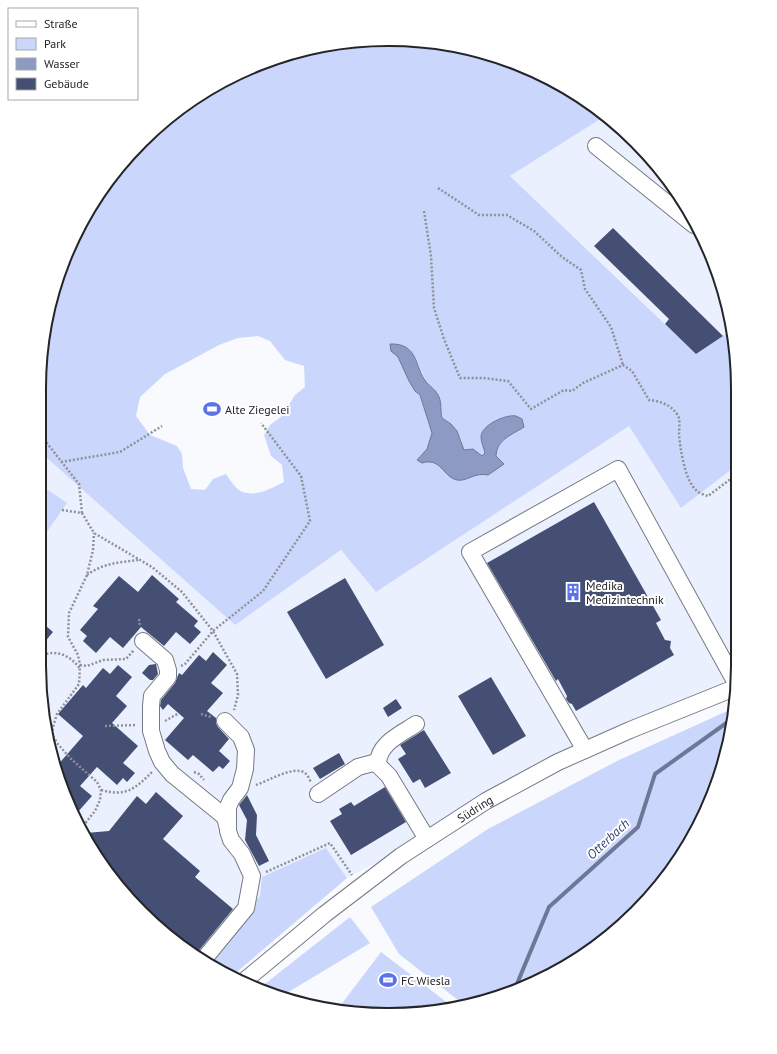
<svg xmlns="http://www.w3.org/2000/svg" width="777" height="1054" viewBox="0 0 777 1054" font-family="'PT Sans',sans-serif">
<rect width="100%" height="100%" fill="#f8fafe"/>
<path fill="#ebf0fe" d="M 605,116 L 619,126 L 666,176 L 711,255 L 732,330 L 696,354 L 510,176 Z
M 629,426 L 681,508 L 736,466 L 737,676 L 347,878 L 326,848 L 261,896 L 208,961 L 158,928 L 98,859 L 51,756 L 39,665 L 39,451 L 235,625 L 341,550 L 376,592 Z"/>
<path fill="#cad6fc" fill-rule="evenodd" d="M 365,40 L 434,42 L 501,57 L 563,86 L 605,116 L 510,176 L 696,354 L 732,330 L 735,343 L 736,466 L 681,508 L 629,426 L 376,592 L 341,550 L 235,625 L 39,451 L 39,388 L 51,298 L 98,195 L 176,111 L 234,75 L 298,51 ZM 258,336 L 270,341 L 285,360 L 304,366 L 305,387 L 295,395 L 282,416 L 270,425 L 264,435 L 271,456 L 282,465 L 284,482 C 271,488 258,497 243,492 C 236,490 230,480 226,474 L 213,479 L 205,490 L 191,489 L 183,468 L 182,454 L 177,446 L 150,435 L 136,416 L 140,397 L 165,374 L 219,345 L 238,338 ZM 398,357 L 417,362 L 427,383 L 435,390 L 441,406 L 440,411 L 442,418 L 451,424 L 460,437 L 464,450 L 477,452 L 482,456 L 485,453 L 481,437 L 491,423 L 506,417 L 519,431 C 508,434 497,444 496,456 L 500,460 L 488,475 C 474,472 467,482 457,480 C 448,478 442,467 434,463 C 430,460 424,459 419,457 L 427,449 L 432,433 L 420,395 L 415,390 Z
M 39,484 L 67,503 L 39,543 Z
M 734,708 L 726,756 L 702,820 L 651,896 L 601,943 L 522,988 L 463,1004 L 399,954 L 371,907 L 488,829 L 619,760 Z
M 326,848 L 347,878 L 231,977 L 208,961 L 260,896 L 262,877 Z
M 350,917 L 370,943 L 285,994 L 261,987 Z
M 381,952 L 453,1007 L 434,1012 L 343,1012 L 337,1010 Z"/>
<path fill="#8d9ac3" stroke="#6e7795" d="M 390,344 C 419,343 414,367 427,383 C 432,388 436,390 439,397 C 442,404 440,411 442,418 L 451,424 L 457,431 L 464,450 L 473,449 L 482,456 L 485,453 C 484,448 481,442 481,437 C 481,425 506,414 516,416 C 518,417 520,418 522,419 L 524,427 C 512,435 497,439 496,456 L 504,464 L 488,475 C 474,472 467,482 457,480 C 443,477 441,457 422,463 L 417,460 L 427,449 L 432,433 L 420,395 L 415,391 L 409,381 L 398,357 L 391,351 Z"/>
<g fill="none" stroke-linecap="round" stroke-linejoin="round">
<path stroke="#6e7795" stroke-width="4" d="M 514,991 L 549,907 L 638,827 L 655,774 L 732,719"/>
</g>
<path fill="#454f74" d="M 613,228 L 723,336 L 696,354 L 665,324 L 669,319 L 594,246 Z
M 594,502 L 661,620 L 656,623 L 665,640 L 671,641 L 670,648 L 674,655 L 576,711 L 572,704 L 569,703 L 566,699 L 567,696 L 558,679 L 556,681 L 487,563 Z
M 152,575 L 179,599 L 176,602 L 198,621 L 194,626 L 201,632 L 190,644 L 176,632 L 164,646 L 141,627 L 123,648 L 110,637 L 96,653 L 83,641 L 87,636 L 80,630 L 98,609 L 93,606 L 119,576 L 138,592 Z
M 345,578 L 384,645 L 326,679 L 287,612 Z
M 39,620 L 53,632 L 39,649 Z
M 213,652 L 227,665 L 211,683 L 223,693 L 207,711 L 216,718 L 216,723 L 218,727 L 229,739 L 219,751 L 230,761 L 223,769 L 219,766 L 213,772 L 193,755 L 188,760 L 165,740 L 184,718 L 168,704 L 163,710 L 160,706 L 161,700 L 175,683 L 179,673 L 182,675 L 199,655 L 206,661 Z
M 156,664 L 158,674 L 153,680 L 150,680 L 142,673 L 149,665 Z
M 118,665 L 132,677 L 116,696 L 127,706 L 112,723 L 138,746 L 123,763 L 135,773 L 127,782 L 123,778 L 117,785 L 97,767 L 80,786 L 92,796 L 77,813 L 56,767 L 83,736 L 58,714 L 83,685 L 86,688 L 103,668 L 110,674 Z
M 491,677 L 526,736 L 493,755 L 458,696 Z
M 396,699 L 402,708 L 388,717 L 383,708 Z
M 424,730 L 451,773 L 425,788 L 420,779 L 413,783 L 398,759 L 406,754 L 400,745 Z
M 339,753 L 345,764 L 320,779 L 313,768 Z
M 385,787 L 406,822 L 351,855 L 330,821 L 342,814 L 339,809 L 351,802 L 354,806 Z
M 156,792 L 183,816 L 163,839 L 200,871 L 195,877 L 233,909 L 196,954 L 158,928 L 98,859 L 86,833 L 109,831 L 137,796 L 146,804 Z
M 247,795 L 257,815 L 256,835 L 269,861 L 259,866 L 245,840 L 247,820 L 239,805 Z"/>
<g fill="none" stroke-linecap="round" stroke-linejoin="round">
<g stroke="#777a83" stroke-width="18">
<g id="minor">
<path d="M 596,146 L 694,225"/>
<path d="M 143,641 L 165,660 L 168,670 L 168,677 L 152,696 L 151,706 L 151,731 L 157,751 L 162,762 L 172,774 L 225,817 L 228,829"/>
<path d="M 585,750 L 470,552 L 618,469 L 737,685"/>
<path d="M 378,765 C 377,744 401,734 416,724"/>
<path d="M 318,794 L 358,767 L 373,763 L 378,765 L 389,776 L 427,839"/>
<path d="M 204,959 L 246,908 L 252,876 L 242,854 L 231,840 L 228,831 L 228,807 L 231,800 L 240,788 L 245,769 L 246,750 L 241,737 L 225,721"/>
<path id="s1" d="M 243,982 L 325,914 L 401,856 L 486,801 L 558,762 L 630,730 L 737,687"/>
</g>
</g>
<path stroke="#8f9195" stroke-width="2.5" stroke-dasharray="2 2" stroke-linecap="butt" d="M 438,188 L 479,215 L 507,215 L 534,231 L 562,257 L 581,270 L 585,289 L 611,327 L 623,365
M 424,211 L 431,256 L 434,308 L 444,339 L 460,378 L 484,378 L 508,381 L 531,409 L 564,390 L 572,391 L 583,383 L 623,365 L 632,371 L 649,400 C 661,401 674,406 679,418 C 680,423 679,429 679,434 C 680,448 685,482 697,491 C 700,494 705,495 708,496 L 736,475
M 39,433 L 79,484 L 82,513
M 61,462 L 120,452 L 162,426
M 62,510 L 82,513 L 94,533 L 152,567 L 182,592 L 213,631 L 237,674 L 238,695 L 234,710
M 87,575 C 103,563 121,562 139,560
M 139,619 L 140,627
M 39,657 C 54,648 71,655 80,669
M 80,665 L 87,666 L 103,660 L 126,659 L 134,650
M 181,666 L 185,664 L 213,631 L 263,591 L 310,521 L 301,476 L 261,423
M 201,714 L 211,717
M 165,721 L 179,713
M 105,726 L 137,725
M 47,729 L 53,727
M 194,772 L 199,774 L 204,780
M 256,785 C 268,781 294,765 305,773 C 308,775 309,779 311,782
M 101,790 C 126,797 135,789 153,771
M 83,826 L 95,811 L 100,800 L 101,790 L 97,782 L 70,758 L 57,743 L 52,734 L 53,727 L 57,714 L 79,684 L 80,665 L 78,655 L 68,637 L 69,613 L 87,575 L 93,550 L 94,533
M 266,872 L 330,843 L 352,875"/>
<use href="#minor" stroke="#fff" stroke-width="16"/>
</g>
<defs>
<g id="stadium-bare" transform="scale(1.38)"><path d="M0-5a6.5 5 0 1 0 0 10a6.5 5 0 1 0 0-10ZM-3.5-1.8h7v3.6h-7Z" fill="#5b73e9" stroke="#fff" stroke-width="2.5" paint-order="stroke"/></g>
<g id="building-bare" transform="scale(1.38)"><path d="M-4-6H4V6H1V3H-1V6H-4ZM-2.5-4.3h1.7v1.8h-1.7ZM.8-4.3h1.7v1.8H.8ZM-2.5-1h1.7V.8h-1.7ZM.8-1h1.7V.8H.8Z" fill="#5b73e9" stroke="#fff" stroke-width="2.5" paint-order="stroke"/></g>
</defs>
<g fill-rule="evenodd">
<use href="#stadium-bare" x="212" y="409"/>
<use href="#building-bare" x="573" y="592"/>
<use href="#stadium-bare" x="388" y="980"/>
</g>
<g text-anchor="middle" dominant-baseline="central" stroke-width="4" stroke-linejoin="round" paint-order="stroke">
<g font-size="12" fill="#242529" stroke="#fff" text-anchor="start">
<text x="225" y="409">Alte Ziegelei</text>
<text x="586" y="585">Medika<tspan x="586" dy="14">Medizintechnik</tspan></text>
<text x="401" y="980">FC Wiesla</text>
</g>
<g font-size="12" fill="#242529" stroke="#fff">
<text stroke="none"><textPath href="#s1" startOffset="290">Südring</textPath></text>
</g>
<g font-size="13" font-style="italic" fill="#344277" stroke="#fff">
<text transform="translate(608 839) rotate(-43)">Otterbach</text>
</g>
</g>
<path d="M0 0H777V1054H0ZM388 46H389A342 342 0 0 1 731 388V666A342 342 0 0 1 389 1008H388A342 342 0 0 1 46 666V388A342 342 0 0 1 388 46Z" fill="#fff" fill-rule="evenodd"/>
<path fill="none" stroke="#242529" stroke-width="2" d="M388 46H389A342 342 0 0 1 731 388V666A342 342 0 0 1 389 1008H388A342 342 0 0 1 46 666V388A342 342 0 0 1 388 46Z"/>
<rect x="8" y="8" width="130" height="92" fill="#ffffff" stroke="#a7a8a9"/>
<rect x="16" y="21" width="20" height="6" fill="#ffffff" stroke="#a7a8a9"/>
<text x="44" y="28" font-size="12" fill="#242529">Straße</text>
<rect x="16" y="38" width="20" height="12" fill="#cad6fc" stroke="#a7a8a9"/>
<text x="44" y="48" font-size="12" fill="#242529">Park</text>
<rect x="16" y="58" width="20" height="12" fill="#8d9ac3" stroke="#a7a8a9"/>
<text x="44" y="68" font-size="12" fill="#242529">Wasser</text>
<rect x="16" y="78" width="20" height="12" fill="#454f74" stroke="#a7a8a9"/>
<text x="44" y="88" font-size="12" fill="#242529">Gebäude</text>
</svg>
